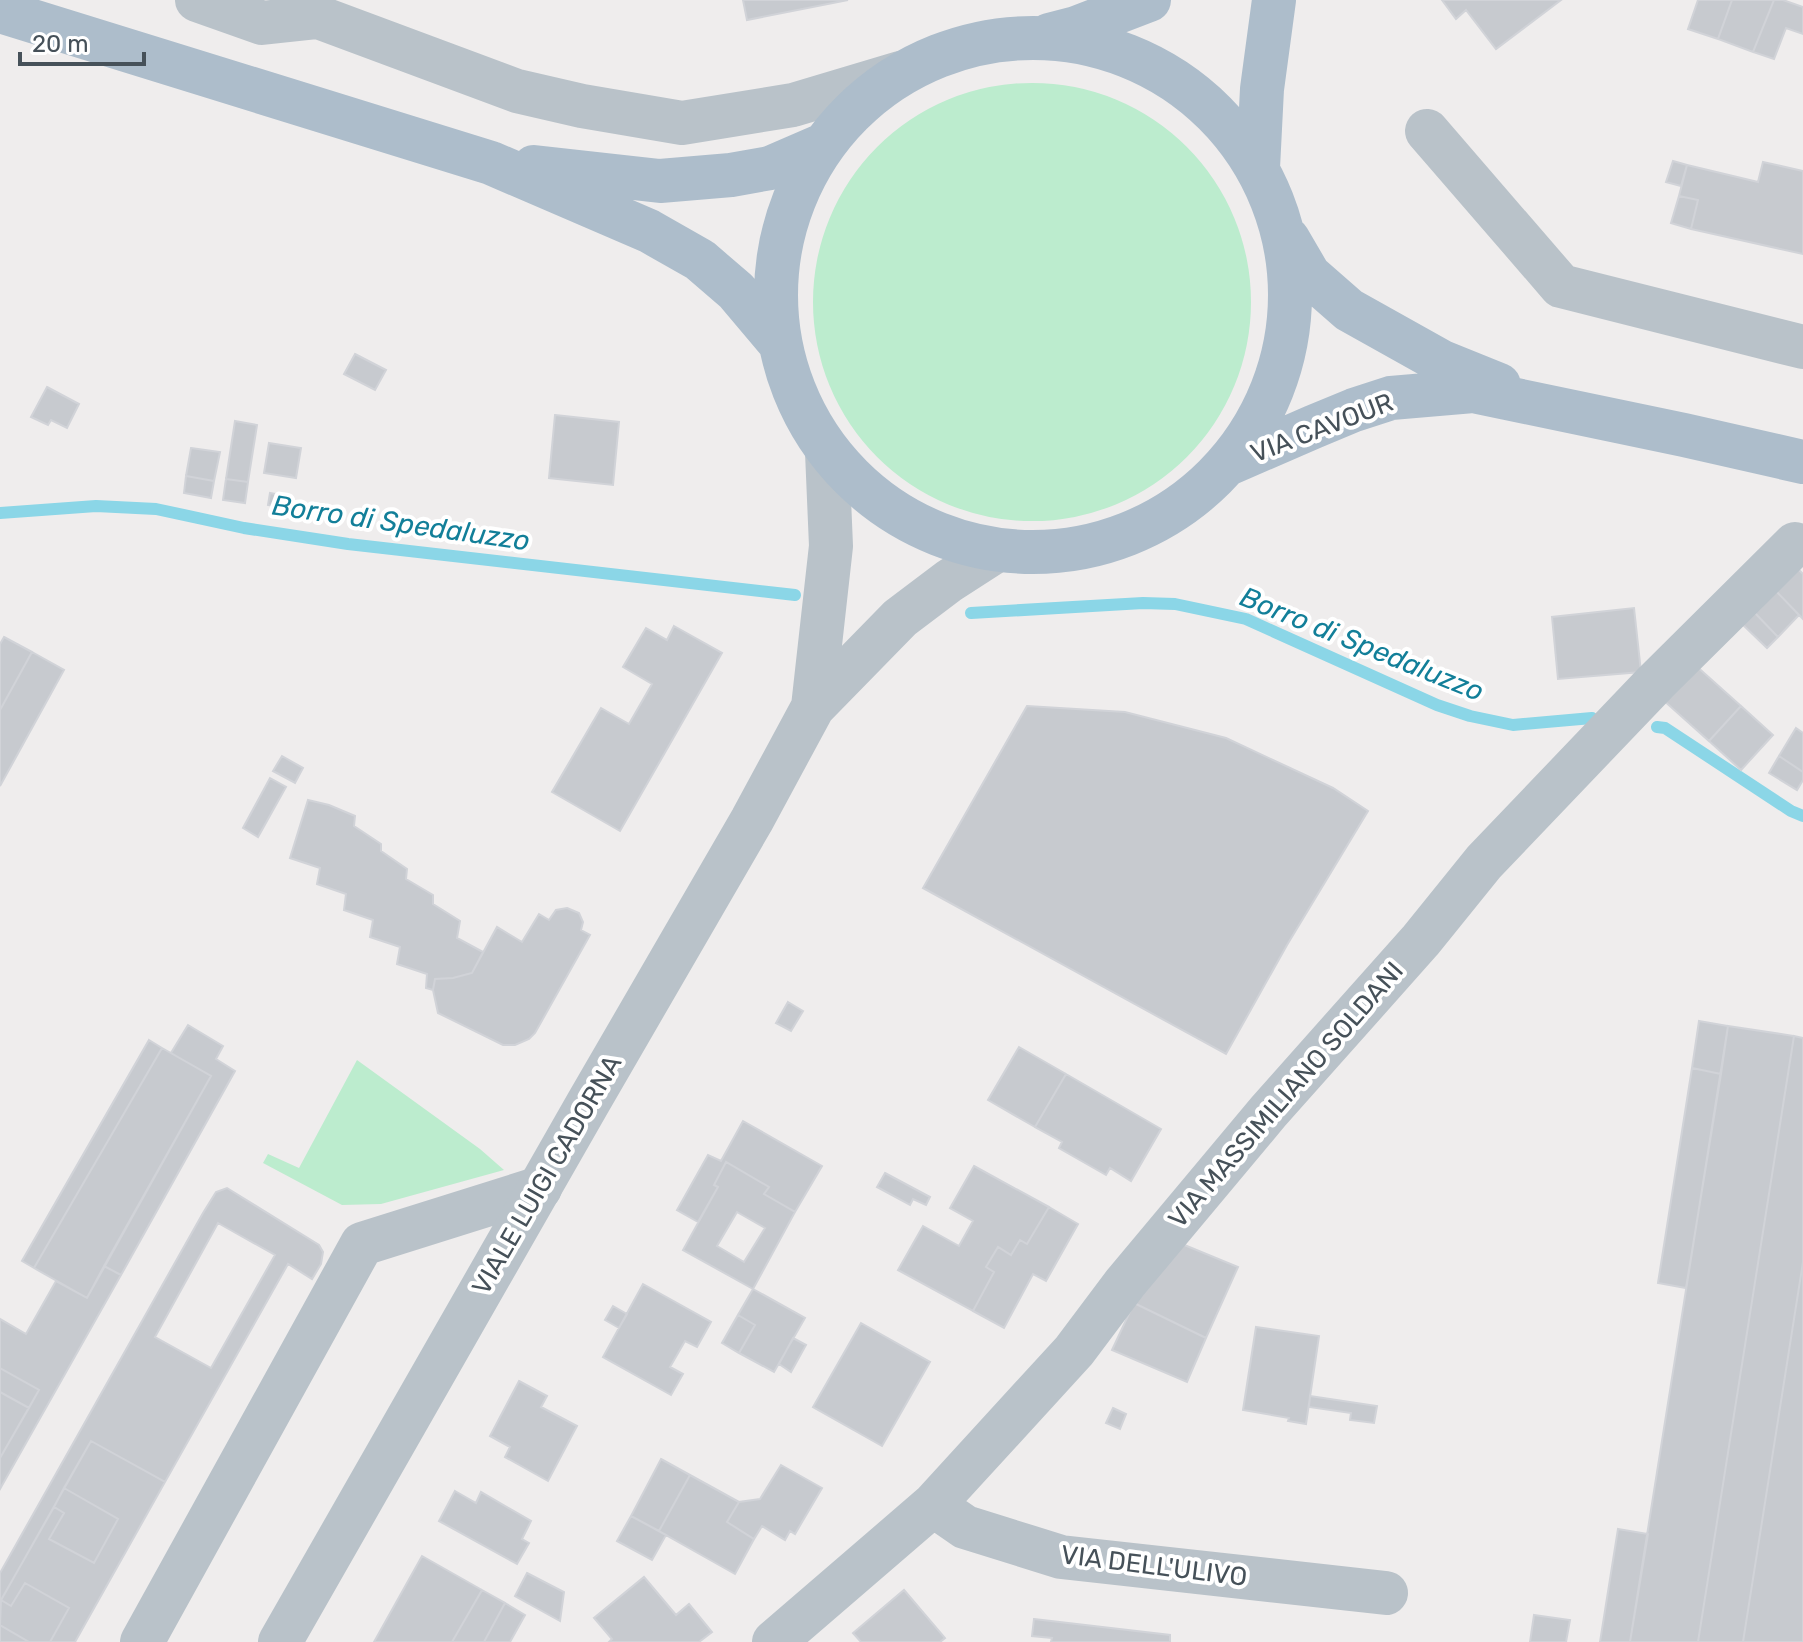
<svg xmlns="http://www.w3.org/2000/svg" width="1803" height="1642" viewBox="0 0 1803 1642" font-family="Rubik,sans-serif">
<rect width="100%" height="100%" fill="#efeded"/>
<path fill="#bcecce" d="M813 302a219 219 0 1 1 438 0a219 219 0 1 1-438 0Z
M 357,1060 L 480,1149 L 504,1170 L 381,1204 L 342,1205 L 263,1163 L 268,1154 L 299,1168 Z"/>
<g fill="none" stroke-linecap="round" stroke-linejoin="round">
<path stroke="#8bd6e7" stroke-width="12" d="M 0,513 L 96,506 L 156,509 L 244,528 L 348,544 L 795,595
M 971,613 L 1143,603 L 1175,604 L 1246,619 L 1437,705 L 1470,716 L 1513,725 L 1592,718
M 1657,727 L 1665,728 L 1791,811 L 1803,816"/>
</g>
<path fill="#c7cacf" stroke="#d1d3d8" stroke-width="2" fill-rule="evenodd" d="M 743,0 L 848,0 L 747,20 Z
M 1442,0 L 1561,0 L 1496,49 L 1466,10 L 1456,19 Z
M 1698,0 L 1732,0 L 1718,39 L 1688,29 Z
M 1732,0 L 1774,0 L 1753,52 L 1718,39 Z
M 1774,0 L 1783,0 L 1803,7 L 1803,34 L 1786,28 L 1774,59 L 1753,52 Z
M 1673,161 L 1687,165 L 1681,186 L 1666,182 Z
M 1763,162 L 1803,171 L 1803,254 L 1691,229 L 1698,200 L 1679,196 L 1687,165 L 1758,182 Z
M 1679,196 L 1698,200 L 1691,229 L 1671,223 Z
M 355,354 L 386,370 L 375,390 L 344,374 Z
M 47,387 L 79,404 L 67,428 L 51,420 L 48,425 L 31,417 Z
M 555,415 L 619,422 L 613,485 L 549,478 Z
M 235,421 L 257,425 L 248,482 L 226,479 Z
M 269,443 L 301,448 L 296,478 L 264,473 Z
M 191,448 L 220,452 L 214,481 L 186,476 Z
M 186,476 L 214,481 L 211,498 L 184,493 Z
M 226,479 L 248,482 L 245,503 L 223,500 Z
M 270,493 L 287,496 L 285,508 L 268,505 Z
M 1797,568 L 1803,574 L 1803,619 L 1775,590 Z
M 1775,590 L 1799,615 L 1778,637 L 1753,611 Z
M 1634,608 L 1641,672 L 1558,679 L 1552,617 Z
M 1753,611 L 1778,637 L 1767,648 L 1741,623 Z
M 674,626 L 722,653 L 620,831 L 552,792 L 601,708 L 629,724 L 652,684 L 623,667 L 646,628 L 667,640 Z
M 4,637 L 32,652 L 0,710 L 0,644 Z
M 32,652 L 64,670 L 0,786 L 0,710 Z
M 1694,664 L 1741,706 L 1709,741 L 1662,699 Z
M 1027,706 L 1125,712 L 1226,738 L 1333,788 L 1368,811 L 1287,945 L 1226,1054 L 923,888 Z
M 1741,706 L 1773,735 L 1741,770 L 1709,741 Z
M 1796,728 L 1803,733 L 1803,772 L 1779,756 Z
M 282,756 L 303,768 L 295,783 L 273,771 Z
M 1779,756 L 1803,772 L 1803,780 L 1797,790 L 1769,773 Z
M 270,778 L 286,787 L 258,837 L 243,828 Z
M 308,800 L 329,805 L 355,816 L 354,826 L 381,844 L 381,851 L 407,869 L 406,879 L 433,895 L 433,904 L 460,921 L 457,938 L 483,952 L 472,973 L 453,978 L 435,979 L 433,990 L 426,988 L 427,974 L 397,964 L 400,947 L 370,937 L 373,920 L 344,910 L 346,894 L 317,884 L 320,868 L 290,858 Z
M 567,908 L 579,913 L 583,922 L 581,930 L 590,935 L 535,1033 L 529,1039 L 515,1045 L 503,1045 L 438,1013 L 433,990 L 435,979 L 453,978 L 472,973 L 497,927 L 522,942 L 539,914 L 549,920 L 556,910 Z
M 788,1002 L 803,1011 L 791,1031 L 776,1023 Z
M 1699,1021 L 1728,1026 L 1721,1074 L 1692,1068 Z
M 188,1025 L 223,1046 L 216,1059 L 235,1071 L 121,1275 L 104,1266 L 211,1076 L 171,1053 Z
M 1728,1026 L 1794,1036 L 1698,1642 L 1630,1642 Z
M 1794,1036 L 1803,1038 L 1803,1262 L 1743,1642 L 1698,1642 Z
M 149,1040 L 162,1048 L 34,1268 L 22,1261 Z
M 1019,1047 L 1066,1074 L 1035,1127 L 988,1100 Z
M 162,1048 L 211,1076 L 87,1298 L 34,1268 Z
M 1692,1068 L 1721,1074 L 1686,1288 L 1658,1283 Z
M 1066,1074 L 1161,1129 L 1131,1181 L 1110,1168 L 1106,1175 L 1059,1148 L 1062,1142 L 1035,1127 Z
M 743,1121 L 822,1166 L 795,1212 L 764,1194 L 769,1187 L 726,1162 L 714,1185 L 718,1187 L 698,1222 L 677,1210 L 708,1155 L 721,1161 Z
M 726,1162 L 769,1187 L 764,1194 L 795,1212 L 753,1289 L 683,1250 L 718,1187 L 714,1185 ZM 737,1212 L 765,1228 L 744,1262 L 717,1246 Z
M 974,1166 L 1049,1207 L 1027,1244 L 1020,1240 L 1011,1255 L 998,1247 L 986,1267 L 994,1272 L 973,1311 L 898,1270 L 923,1226 L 959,1246 L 973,1221 L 950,1208 Z
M 885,1173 L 930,1197 L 926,1205 L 913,1199 L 910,1205 L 877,1187 Z
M 227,1188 L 319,1245 L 323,1252 L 321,1264 L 312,1279 L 288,1264 L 165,1482 L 91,1441 L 0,1602 L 0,1573 L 203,1213 L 216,1192 ZM 218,1223 L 275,1255 L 211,1368 L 155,1337 Z
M 1049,1207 L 1078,1224 L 1046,1281 L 1033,1274 L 1004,1328 L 973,1311 L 994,1272 L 986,1267 L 998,1247 L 1011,1255 L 1020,1240 L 1027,1244 Z
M 1182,1244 L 1238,1267 L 1206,1338 L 1134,1303 Z
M 1803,1262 L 1803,1642 L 1743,1642 Z
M 104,1266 L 121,1275 L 0,1489 L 0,1458 L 39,1390 L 0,1368 L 0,1319 L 26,1334 L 56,1281 L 87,1298 Z
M 643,1284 L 711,1322 L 697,1347 L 685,1341 L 670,1367 L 683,1374 L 671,1395 L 603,1357 Z
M 753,1289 L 805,1318 L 774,1372 L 739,1353 L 755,1325 L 738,1315 Z
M 1134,1303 L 1206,1338 L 1187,1382 L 1112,1350 Z
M 613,1306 L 627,1314 L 619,1328 L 605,1320 Z
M 738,1315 L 755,1325 L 739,1353 L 722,1343 Z
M 861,1323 L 930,1362 L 882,1446 L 813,1407 Z
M 1256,1327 L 1319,1336 L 1306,1424 L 1288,1421 L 1289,1418 L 1243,1410 Z
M 793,1338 L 806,1345 L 791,1372 L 779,1364 Z
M 0,1368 L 39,1390 L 29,1408 L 0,1392 Z
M 519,1381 L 547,1396 L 541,1407 L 577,1426 L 548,1481 L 505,1457 L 510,1447 L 490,1436 Z
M 0,1392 L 29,1408 L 0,1458 Z
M 1310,1396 L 1377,1406 L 1374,1423 L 1350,1420 L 1351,1413 L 1309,1407 Z
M 1113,1408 L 1126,1414 L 1120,1429 L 1106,1423 Z
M 91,1441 L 165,1482 L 75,1642 L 50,1642 L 69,1608 L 25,1583 L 11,1606 L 1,1600 L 54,1507 L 64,1513 L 49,1539 L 94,1563 L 118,1519 L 64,1488 Z
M 661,1459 L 690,1475 L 659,1531 L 631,1516 Z
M 781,1465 L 822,1488 L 795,1534 L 790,1531 L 785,1540 L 762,1526 L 754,1539 L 727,1522 L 739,1502 L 760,1499 Z
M 690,1475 L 739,1502 L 727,1522 L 754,1539 L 735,1574 L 659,1531 Z
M 64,1488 L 118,1519 L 94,1563 L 49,1539 L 64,1513 L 54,1507 Z
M 455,1491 L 476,1503 L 481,1492 L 531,1521 L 522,1539 L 529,1543 L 517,1564 L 439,1521 Z
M 631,1516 L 666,1535 L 652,1560 L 617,1541 Z
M 1618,1529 L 1648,1534 L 1630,1642 L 1600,1642 Z
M 422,1556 L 482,1590 L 452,1642 L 374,1642 Z
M 527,1573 L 564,1592 L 560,1621 L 515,1596 Z
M 644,1577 L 676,1615 L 689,1604 L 712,1632 L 699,1642 L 609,1642 L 612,1639 L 594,1618 Z
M 25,1583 L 69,1608 L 50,1642 L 29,1642 L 0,1625 L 1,1600 L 11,1606 Z
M 482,1590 L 505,1603 L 484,1642 L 452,1642 Z
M 904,1590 L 945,1638 L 940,1642 L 861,1642 L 853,1633 Z
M 505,1603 L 525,1615 L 510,1642 L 484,1642 Z
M 1534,1615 L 1570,1620 L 1566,1642 L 1530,1642 Z
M 1034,1619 L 1170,1635 L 1170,1642 L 1051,1642 L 1052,1638 L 1032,1636 Z
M 0,1625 L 29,1642 L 0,1642 Z"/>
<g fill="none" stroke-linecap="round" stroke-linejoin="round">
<path stroke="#b9c2c9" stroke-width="44" d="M 197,0 L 262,23 L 318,17 L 517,91 L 582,106 L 682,123 L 793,105 L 900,73
M 1427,131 L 1561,286 L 1803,347
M 933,1505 L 965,1527 L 1061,1557 L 1386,1593
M 142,1642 L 362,1244 L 540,1188
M 774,1642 L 933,1505 L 1074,1351 L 1125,1283 L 1268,1112 L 1421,940 L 1484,862 L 1656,682 L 1795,544"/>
<path stroke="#b9c2c9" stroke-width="44" d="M 813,707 L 831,546 L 827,452
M 280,1642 L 588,1103 L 752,820 L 813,707 L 900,618 L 949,581 L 994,552"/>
<path stroke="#adbdcb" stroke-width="44" d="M 0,11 L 491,163 L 649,231 L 700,260 L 736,291 L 779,342
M 1049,35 L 1076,28 L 1149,0
M776 295a257 257 0 1 1 514 0a257 257 0 1 1-514 0Z
M 534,167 L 660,181 L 731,175 L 770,168 L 821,146
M 1258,168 L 1262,89 L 1274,0
M 1288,239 L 1309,275 L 1349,310 L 1442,362 L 1499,385
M 1230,463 L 1313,427 L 1354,410 L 1391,398 L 1473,391 L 1684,435 L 1803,462"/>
</g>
<g text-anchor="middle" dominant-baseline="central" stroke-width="8" stroke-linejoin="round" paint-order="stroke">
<g font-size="26" fill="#465159" stroke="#fff">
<text transform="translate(1322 428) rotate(-21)">VIA CAVOUR</text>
<text transform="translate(1286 1095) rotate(-49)">VIA MASSIMILIANO SOLDANI</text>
<text transform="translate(547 1175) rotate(-60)">VIALE LUIGI CADORNA</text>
<text transform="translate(1154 1566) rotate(7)">VIA DELL'ULIVO</text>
</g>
<g font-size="28" font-style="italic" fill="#127f99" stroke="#fff">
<text transform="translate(401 523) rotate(8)">Borro di Spedaluzzo</text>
<text transform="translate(1362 644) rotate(22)">Borro di Spedaluzzo</text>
</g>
</g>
<path d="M20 52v12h124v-12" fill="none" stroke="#465159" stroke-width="4"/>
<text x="32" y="52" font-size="24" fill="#465159" stroke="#ffffff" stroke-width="6" paint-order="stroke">20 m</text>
</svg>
